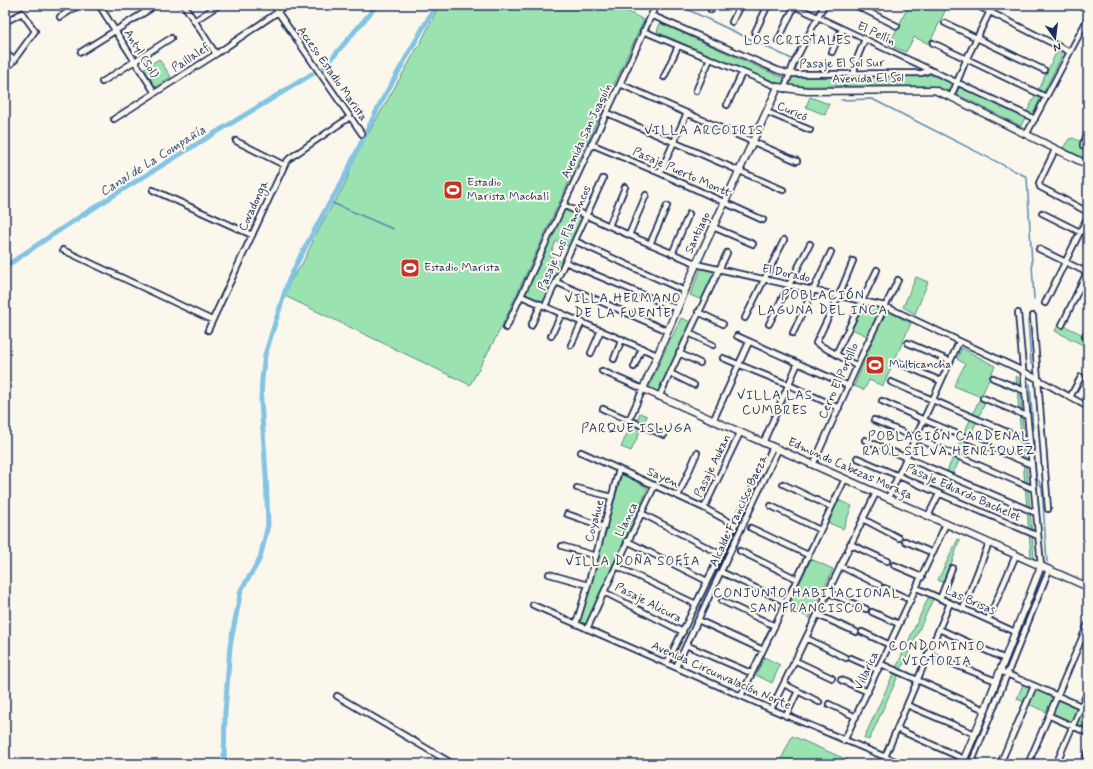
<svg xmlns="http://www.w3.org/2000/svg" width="1093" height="769" viewBox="0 0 1093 769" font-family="Mynerve,sans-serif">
<rect width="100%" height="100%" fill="#fbf7ec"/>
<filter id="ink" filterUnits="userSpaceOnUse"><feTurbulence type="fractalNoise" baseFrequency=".025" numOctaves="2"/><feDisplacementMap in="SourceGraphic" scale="8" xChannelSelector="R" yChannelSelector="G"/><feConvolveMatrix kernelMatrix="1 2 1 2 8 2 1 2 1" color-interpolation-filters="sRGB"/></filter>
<g filter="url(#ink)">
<path fill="#9ae2b0" stroke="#5a8887" d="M 439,5 L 615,5 L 644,20 L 500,330 L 470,385 L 285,296 L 290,282 L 302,264 L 322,223 L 345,184 L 358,148 L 369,132 L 422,40 Z
M 909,5 L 948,5 L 929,44 L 914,37 L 906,52 L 889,45 Z
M 660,23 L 776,75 L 786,78 L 783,85 L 773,83 L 657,32 Z
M 1057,51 L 1063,54 L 1032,115 L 1027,112 Z
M 159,59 L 171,77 L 157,86 L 154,86 L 143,69 Z
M 931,75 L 954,83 L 948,92 L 930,86 L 788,86 L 792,77 Z
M 960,86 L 1025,118 L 1021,126 L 956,94 Z
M 810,97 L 829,104 L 825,115 L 806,107 Z
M 1073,138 L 1088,145 L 1088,160 L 1063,148 L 1069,139 Z
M 564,208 L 583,217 L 570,247 L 556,241 L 550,256 L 562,262 L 544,303 L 523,294 Z
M 701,268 L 718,272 L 704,301 L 690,295 Z
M 916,277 L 928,282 L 915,314 L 903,307 Z
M 864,305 L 882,309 L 869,337 L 852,329 Z
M 885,310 L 911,323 L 883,386 L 869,380 L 864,390 L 854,386 Z
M 681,318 L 693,323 L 661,393 L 649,387 L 671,337 L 672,337 Z
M 1059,323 L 1087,337 L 1083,345 L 1055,331 Z
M 962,348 L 995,366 L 981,397 L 954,386 L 965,364 L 957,359 Z
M 1016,376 L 1019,378 L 1034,559 L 1031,557 Z
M 979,400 L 985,403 L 944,494 L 938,491 Z
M 640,413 L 647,416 L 631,451 L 621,447 L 631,425 L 635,426 Z
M 622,474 L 648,488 L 586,624 L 579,622 Z
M 838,500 L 852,506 L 843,529 L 829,523 Z
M 958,539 L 960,540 L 944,583 L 938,580 Z
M 811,559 L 833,569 L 810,618 L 788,608 Z
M 929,596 L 933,599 L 869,740 L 864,738 Z
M 764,657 L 780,665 L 772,683 L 756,675 Z
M 1023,684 L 1088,712 L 1088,730 L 1017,699 Z
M 792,736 L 857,764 L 779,764 Z"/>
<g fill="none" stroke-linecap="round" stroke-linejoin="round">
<path stroke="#5988ae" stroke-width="1.5" d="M 678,5 L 794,60
M 841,100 L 872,99 L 1027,177 L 1034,299
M 330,202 L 393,229
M 1028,320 L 1031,364
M 1030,384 L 1036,476 L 1042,488 L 1047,562
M 1011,652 L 1045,571"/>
<path stroke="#82c4e3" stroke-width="5" d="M 322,70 L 377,5
M 5,267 C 104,198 210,137 312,74
M 224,764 L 225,713 L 230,646 L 241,590 L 254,569 L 260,558 L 268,525 L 266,475 L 261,401 L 262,379 L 265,355 L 288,282 L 300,257 L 326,209 L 341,184 L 380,104 L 436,5"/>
<g stroke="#1b2f5e" stroke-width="8">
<path id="street" d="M 99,5 L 155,93
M 184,5 L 216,54
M 273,5 L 362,134
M 792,5 L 1035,119
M 855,5 L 897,26
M 976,5 L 1070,52
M 711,10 L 713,5
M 651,15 L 777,70 L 790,74 L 922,73 L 930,70
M 60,17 L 79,5
M 194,21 L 219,5
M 5,22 L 22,13 L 35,31 L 11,64
M 732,22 L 740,5
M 945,23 L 1044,70
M 643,31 L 778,87
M 755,32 L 768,5
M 778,41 L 795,5
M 933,43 L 1046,97
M 81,52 L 150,9
M 832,52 L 842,29
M 5,54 L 15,60
M 854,73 L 856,61 L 865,39
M 664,77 L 678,46
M 102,82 L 171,38
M 620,84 L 797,161
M 784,89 L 794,63 L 824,5
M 696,91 L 710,59
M 951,97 L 966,60 L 993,5
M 727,105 L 742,73
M 767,112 L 810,130
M 607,113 L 783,190
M 114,119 L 216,54 L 278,12 L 284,5
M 1088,133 L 1083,144 L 1083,146 L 1088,148
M 1026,135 L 1088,18
M 236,141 L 284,165
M 591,144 L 660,173 L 763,220
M 1055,150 L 1039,183 L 1040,187 L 1088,212
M 660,173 L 687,113
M 153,190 L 252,235
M 563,205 L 629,235 L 700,265 L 885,306 L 1023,371 L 1088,407
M 1042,213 L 1080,232
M 609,226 L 625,187
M 713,227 L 753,244
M 629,235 L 646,195
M 575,241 L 685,291
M 650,244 L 667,206
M 1039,249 L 1088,273
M 63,250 L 212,320
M 672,254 L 689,214
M 853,261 L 839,295 L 816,343 L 857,366
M 565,262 L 677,309
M 556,282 L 668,331
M 521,296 L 657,355
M 1045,303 L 1088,216
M 545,306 L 603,179
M 698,312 L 723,324
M 1018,313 L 1041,566
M 1033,316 L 1048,509
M 745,318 L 784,240
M 769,324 L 810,244
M 1062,325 L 1087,272
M 531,326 L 541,304
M 506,328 L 620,84 L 655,7
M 208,330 L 286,162 L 290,158 L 350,117
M 689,333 L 713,345
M 793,333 L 831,252
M 551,336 L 562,313
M 737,336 L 849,386
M 1085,336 L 1088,329
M 908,343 L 950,361
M 571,345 L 582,322
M 591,353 L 601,330
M 679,353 L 700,363
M 836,354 L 877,270
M 723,358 L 789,385 L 839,408
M 614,359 L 622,339
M 899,363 L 941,381
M 634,367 L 642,348
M 602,371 L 643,389 L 629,420
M 670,373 L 694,385
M 993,378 L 1025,391
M 891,382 L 1030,442
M 659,397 L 727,253
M 1070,397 L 1081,377
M 983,398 L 1027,416
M 882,401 L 924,420 L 1032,465
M 603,409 L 664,435
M 874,420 L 1034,489
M 713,421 L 749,342
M 865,440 L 1036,513
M 763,443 L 798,363
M 581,452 L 704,508 L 735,525
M 857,458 L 1038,536
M 813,465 L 865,348 L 898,280
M 783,484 L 831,507
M 577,488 L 612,497
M 678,496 L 697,453
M 888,498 L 959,342
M 771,506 L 820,530
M 704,508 L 740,433
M 641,513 L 720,554
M 567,514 L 604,527
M 928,516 L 939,494
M 863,519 L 899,538
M 751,528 L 808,555
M 627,541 L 707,581
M 905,541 L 933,553
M 850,544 L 887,561
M 562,546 L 596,556
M 740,551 L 797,579
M 894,565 L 922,577
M 616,566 L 696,604
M 840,566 L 879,585
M 721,572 L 786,602
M 549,574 L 588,585
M 884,588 L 911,600
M 917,588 L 1015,632
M 604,592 L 683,632
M 827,592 L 866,609
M 940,599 L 952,568
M 722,601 L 775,626
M 533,605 L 771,709 L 902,764
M 963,609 L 989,543
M 872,612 L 899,624
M 818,615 L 856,632
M 698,620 L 763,650
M 988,620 L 1016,555
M 576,624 L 588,585 L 619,469
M 587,629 L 604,592 L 655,485
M 939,629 L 1005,659
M 862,632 L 890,645
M 806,638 L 846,658
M 686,645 L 751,673
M 928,654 L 996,681
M 851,658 L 878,670
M 796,661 L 832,678
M 667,663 L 773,447
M 881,664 L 985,710
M 676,667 L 778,450
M 1000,671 L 1088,709
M 841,680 L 868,692
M 784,684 L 819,702
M 337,696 L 453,764
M 741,696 L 845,479
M 829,704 L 856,717
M 907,705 L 975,734
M 771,709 C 807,638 840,565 876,493
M 786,716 L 798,691
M 1050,716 L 1088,733
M 897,729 L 964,759
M 844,741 L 946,524
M 885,757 L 950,603
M 971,764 L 1049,570
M 1000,764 L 1034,686
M 1028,764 L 1088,624
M 1056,764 L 1088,691
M 1083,764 L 1088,752"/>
</g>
<g stroke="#1b2f5e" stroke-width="9">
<path id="secondary" d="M 1088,165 L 951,97 L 934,90 L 807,91 L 778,87 L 698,260 L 643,389 L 1088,587
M 962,764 L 985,710 L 1041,566"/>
</g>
<use href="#street" stroke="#fbf7ec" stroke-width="4.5"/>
<use href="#secondary" stroke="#fbf7ec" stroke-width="6"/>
</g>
</g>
<defs>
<g id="stadium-square" transform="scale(1)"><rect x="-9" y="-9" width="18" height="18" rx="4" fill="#c8321e" stroke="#fbf7ec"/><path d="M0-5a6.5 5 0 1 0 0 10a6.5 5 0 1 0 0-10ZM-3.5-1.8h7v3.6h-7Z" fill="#fff"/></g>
</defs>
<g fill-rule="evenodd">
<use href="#stadium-square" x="453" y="190"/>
<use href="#stadium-square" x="410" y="268"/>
<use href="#stadium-square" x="875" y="365"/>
</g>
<g text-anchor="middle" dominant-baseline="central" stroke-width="4" stroke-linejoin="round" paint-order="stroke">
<g font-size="12" fill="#1b2f5e" stroke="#fbf7ec">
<text transform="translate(876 34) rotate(25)">El Pellín</text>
<text transform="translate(141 54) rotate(58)">Antyl (Sol)</text>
<text transform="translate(191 58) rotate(-33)">Paillalef</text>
<text transform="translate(842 64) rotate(-1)">Pasaje El Sol Sur</text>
<text transform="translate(332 74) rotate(55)">Acceso Estadio Marista</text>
<text transform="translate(868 79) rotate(-1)">Avenida El Sol</text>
<text transform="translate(792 112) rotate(24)">Curicó</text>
<text transform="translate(587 131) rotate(-65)">Avenida San Joaquín</text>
<text transform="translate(682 173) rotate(24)">Pasaje Puerto Montt</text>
<text transform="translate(254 206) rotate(-65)">Covadonga</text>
<text transform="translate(698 233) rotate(-65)">Santiago</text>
<text transform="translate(565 238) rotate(-66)">Pasaje Los Flamencos</text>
<text transform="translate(786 274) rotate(12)">El Dorado</text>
<text transform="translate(839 381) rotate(-66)">Cerro El Portillo</text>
<text transform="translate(713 466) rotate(-64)">Pasaje Aukan</text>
<text transform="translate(850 469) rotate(24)">Edmundo Cabezas Moraga</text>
<text transform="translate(663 478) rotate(24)">Sayen</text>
<text transform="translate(963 493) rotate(24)">Pasaje Eduardo Bachelet</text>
<text transform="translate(739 511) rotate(-65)">Alcalde Francisco Baeza</text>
<text transform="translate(627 520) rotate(-64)">Llanca</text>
<text transform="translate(595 521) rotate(-75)">Coyahue</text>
<text transform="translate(970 601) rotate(24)">Las Brisas</text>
<text transform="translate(648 603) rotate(27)">Pasaje Alicura</text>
<text transform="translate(867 671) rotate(-65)">Villarica</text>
<text transform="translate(721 676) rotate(24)">Avenida Circunvalación Norte</text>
</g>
<g font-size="12" fill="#1b2f5e" stroke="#fbf7ec" text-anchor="start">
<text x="467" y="183">Estadio<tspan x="467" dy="14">Marista Machalí</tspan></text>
<text x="424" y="268">Estadio Marista</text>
<text x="889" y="365">Multicancha</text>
</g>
<g font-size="13" letter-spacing="1" fill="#1b2f5e" stroke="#fbf7ec">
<text x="798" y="40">LOS CRISTALES</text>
<text x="704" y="130">VILLA ARCOIRIS</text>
<text x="823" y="295">POBLACIÓN<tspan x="823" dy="15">LAGUNA DEL INCA</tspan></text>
<text x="623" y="298">VILLA HERMANO<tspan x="623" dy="15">DE LA FUENTE</tspan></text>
<text x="775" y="395">VILLA LAS<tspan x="775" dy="15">CUMBRES</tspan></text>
<text x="637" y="428">PARQUE ISLUGA</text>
<text x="949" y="436">POBLACIÓN CARDENAL<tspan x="949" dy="15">RAÚL SILVA HENRÍQUEZ</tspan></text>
<text x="633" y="561">VILLA DOÑA SOFÍA</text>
<text x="807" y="593">CONJUNTO HABITACIONAL<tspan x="807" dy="15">SAN FRANCISCO</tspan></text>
<text x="937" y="646">CONDOMINIO<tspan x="937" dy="15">VICTORIA</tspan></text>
</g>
<g font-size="13" font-style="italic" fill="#35547f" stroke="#fbf7ec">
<text transform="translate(153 161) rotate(-32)">Canal de La Compañía</text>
</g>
</g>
<rect width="1093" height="769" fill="none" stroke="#fbf7ec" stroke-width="20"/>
<rect x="10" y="10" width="1073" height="749" fill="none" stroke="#1b2f5e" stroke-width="1.5" filter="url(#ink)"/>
<g transform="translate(1055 38) rotate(166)" stroke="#fbf7ec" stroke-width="3" paint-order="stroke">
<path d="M0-3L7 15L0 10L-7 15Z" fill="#1b2f5e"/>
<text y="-6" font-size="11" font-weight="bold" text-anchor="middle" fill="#1b2f5e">N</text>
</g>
</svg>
